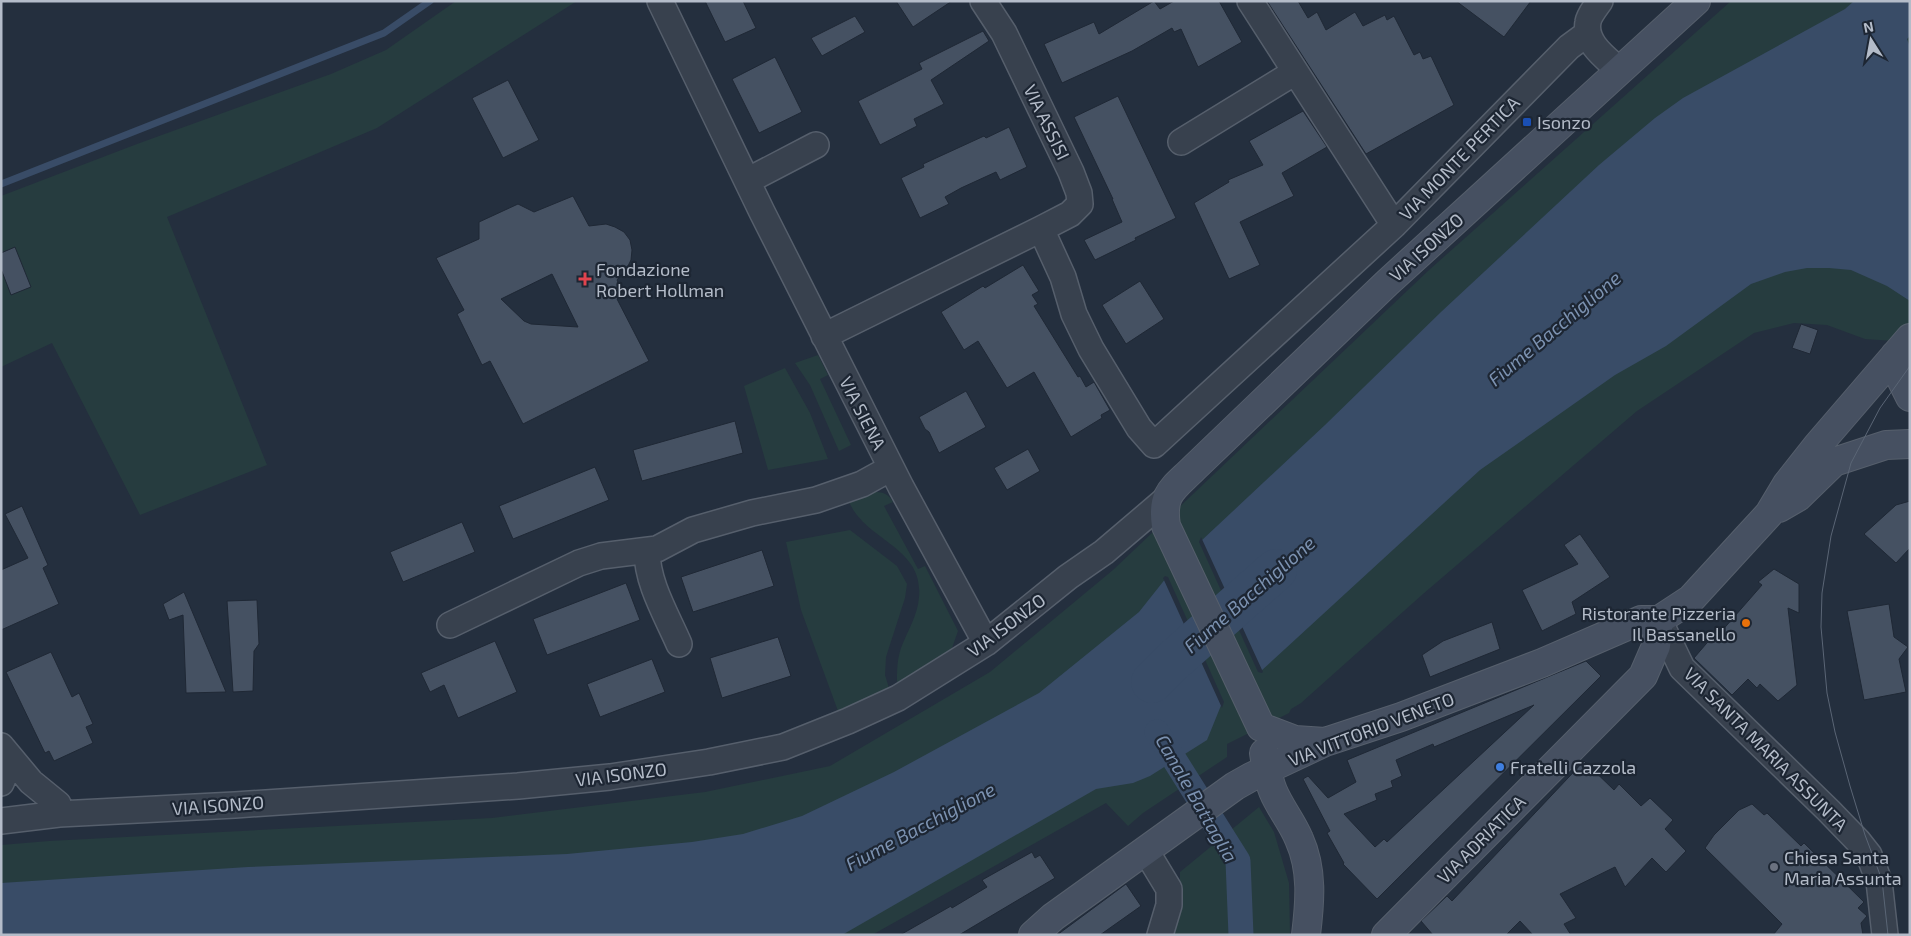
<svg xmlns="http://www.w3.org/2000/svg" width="1911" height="936" viewBox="0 0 1911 936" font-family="'Exo 2',sans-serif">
<rect width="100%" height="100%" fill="#242f3e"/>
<path fill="#263c3f" d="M 456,1 L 577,1 L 377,128 L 167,217 L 267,465 L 140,515 L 52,343 L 1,367 L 1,196 L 137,144 L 331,74 L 386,50 Z
M 1731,1 L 1910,1 L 1910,342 L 1865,339 L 1827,325 L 1794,323 L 1754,333 L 1637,411 L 1423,594 L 1301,703 L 1291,709 L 1289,713 L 1227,744 L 1227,757 L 1143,813 L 1128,826 L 1106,803 L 872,935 L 1,935 L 1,845 L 49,841 L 492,818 L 705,792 L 830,766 L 990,672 L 1113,570 L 1428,271 Z
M 818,355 L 828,375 L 820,379 L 851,445 L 839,451 L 810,385 L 795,363 Z
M 785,368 L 810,413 L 828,459 L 768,470 L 744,386 Z
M 872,492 C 883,492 888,493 893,502 L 884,506 L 918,569 L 925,566 L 958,631 L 952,648 L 938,659 L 897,683 C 897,671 897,660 901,648 C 907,632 918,615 919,597 C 924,547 866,541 849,502 Z
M 850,530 L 897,566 L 907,584 L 905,598 L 886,657 L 885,675 L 889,688 L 838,711 L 801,610 L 786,542 Z
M 1259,807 L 1274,832 L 1289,883 L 1290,935 L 1173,935 L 1180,913 L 1180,872 Z"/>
<path fill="#394c67" d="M 1854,1 L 1910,1 L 1910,36 L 1907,39 L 1910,47 L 1910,301 L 1887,286 L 1851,270 L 1829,268 L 1807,268 L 1785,272 L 1751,284 L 1666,346 L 1615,375 L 1480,470 L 1261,671 L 1201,541 L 1325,425 L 1441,312 L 1599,165 L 1655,118 L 1683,98 L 1845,9 Z
M 1166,578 L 1222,703 L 1207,740 L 1150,776 L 1133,783 L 1096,789 L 842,935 L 1,935 L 1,883 L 248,867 L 567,854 L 692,842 L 743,834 L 802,816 L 894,772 L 1039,693 L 1139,612 Z"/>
<path fill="#242f3e" d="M 1201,537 L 1263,672 L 1262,673 L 1258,672 L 1199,542 Z
M 1165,576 L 1168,577 L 1224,702 L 1222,708 L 1163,578 Z"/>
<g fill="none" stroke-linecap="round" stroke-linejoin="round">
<path stroke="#394c67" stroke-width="7" d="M 1,184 L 384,33 L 430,1"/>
<path stroke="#394c67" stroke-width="25" d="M 1157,732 L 1238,861 L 1241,935"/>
<path stroke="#394c67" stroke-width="42" d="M 1152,682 L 1173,661 L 1276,570"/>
</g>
<path fill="#455162" stroke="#1f2835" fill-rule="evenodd" d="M 705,1 L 743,1 L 756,28 L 725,42 Z
M 896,1 L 952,1 L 913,27 Z
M 1154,1 L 1160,9 L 1174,1 L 1219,1 L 1242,42 L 1198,67 L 1181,29 L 1174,32 L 1172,28 L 1132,51 L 1062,83 L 1044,44 L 1094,22 L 1099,34 Z
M 1267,1 L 1298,1 L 1308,18 L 1317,12 L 1326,30 L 1355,12 L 1363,26 L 1385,15 L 1387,20 L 1394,16 L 1414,55 L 1420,52 L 1423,59 L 1431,56 L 1454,105 L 1366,154 Z
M 1456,1 L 1531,1 L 1504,37 Z
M 855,16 L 865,32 L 822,56 L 811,38 Z
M 983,31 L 989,41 L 931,80 L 944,104 L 914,119 L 917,126 L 880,145 L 858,101 L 922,69 L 919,63 Z
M 775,57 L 802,112 L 759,133 L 732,79 Z
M 508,80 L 539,140 L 503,158 L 472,98 Z
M 1118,96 L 1176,218 L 1135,238 L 1136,240 L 1095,260 L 1084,240 L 1122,222 L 1112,199 L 1113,199 L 1074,117 Z
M 1303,111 L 1327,147 L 1282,173 L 1294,196 L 1240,222 L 1260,265 L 1229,279 L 1194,203 L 1229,182 L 1228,180 L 1263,165 L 1249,141 Z
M 1009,127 L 1027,167 L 1000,180 L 996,172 L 961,188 L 945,197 L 949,204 L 920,218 L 901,178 L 924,167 L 923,164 L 984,136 L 986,138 Z
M 573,196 L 589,226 L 606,224 L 615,227 L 624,232 L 630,240 L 632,250 L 631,260 L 627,268 L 617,280 L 624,295 L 617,299 L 649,361 L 523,424 L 490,361 L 482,365 L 457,314 L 464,310 L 436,258 L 479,239 L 479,222 L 518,204 L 534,212 ZM 552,274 L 578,327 L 531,324 L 524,321 L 501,299 Z
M 15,247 L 31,287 L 11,295 L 1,269 L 1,253 Z
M 1023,265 L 1039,291 L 1032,295 L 1038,304 L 1034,306 L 1078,377 L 1080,376 L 1086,387 L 1094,382 L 1110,410 L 1101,415 L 1102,418 L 1071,437 L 1034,372 L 1007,388 L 978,341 L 964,350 L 941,312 L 983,286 L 985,288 Z
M 1140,281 L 1164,319 L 1126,344 L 1102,305 Z
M 1801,324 L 1818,330 L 1810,354 L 1792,348 Z
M 966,391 L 986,427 L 939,453 L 929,432 L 925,429 L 919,417 Z
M 735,421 L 743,453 L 642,481 L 633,450 Z
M 1028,449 L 1040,471 L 1007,490 L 994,468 Z
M 595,467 L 609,500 L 513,539 L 499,506 Z
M 1910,501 L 1910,548 L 1896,563 L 1864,534 L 1896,505 Z
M 22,506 L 48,565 L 43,568 L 59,604 L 1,630 L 1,570 L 28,558 L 5,514 Z
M 462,522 L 475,552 L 403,582 L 390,552 Z
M 1580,534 L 1610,577 L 1572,602 L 1576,614 L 1542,631 L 1522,590 L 1578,564 L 1564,545 Z
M 762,550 L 774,586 L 693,612 L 681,577 Z
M 1774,569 L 1799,584 L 1799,613 L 1788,608 L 1797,685 L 1778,701 L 1760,684 L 1757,688 L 1748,679 L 1732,695 L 1694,658 L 1718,630 L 1720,633 L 1762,585 L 1758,582 Z
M 626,583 L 640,620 L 547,655 L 533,619 Z
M 184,592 L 226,692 L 186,693 L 183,615 L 169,620 L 163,604 Z
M 257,600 L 259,644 L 254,651 L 253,691 L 233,692 L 227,601 Z
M 1889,604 L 1894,637 L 1908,647 L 1899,659 L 1906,692 L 1864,700 L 1847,611 Z
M 1492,622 L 1500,649 L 1430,677 L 1422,655 L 1443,641 Z
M 778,637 L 791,676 L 722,698 L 710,658 Z
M 495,641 L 517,692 L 458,718 L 444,685 L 430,692 L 421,673 Z
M 51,652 L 72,697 L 79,693 L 93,724 L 86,727 L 93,743 L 54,761 L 49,751 L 45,753 L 6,672 Z
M 652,659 L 665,692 L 600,717 L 587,684 Z
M 1586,661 L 1601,676 L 1377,899 L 1343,864 L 1344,863 L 1327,833 L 1330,831 L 1303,779 L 1308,776 L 1328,798 L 1356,782 L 1347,760 ZM 1534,705 L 1387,842 L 1384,839 L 1375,847 L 1344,814 L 1377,800 L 1375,794 L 1393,787 L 1391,781 L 1402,776 L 1396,760 L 1433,744 L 1434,747 Z
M 1584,761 L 1614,790 L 1619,784 L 1641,806 L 1650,798 L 1673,820 L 1665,829 L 1686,851 L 1666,872 L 1652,858 L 1625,887 L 1615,867 L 1560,894 L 1576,918 L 1564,924 L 1571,935 L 1533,935 L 1520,921 L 1506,935 L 1433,935 L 1421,921 L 1447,896 L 1452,901 Z
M 1752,804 L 1764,815 L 1767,813 L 1801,846 L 1804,843 L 1864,902 L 1858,908 L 1867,916 L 1861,923 L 1863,935 L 1773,935 L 1782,924 L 1705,848 L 1714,835 L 1739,810 Z
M 1032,852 L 1035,858 L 1040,855 L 1055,878 L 959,935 L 900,935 L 951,906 L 952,908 L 987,887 L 982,880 Z
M 1126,884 L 1141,906 L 1100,935 L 1057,935 Z"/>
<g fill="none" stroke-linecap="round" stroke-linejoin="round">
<g stroke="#565f6c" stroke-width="28">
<path id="street" d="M 660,1 L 762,212 L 901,487 L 986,643
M 1250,1 L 1394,225
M 1600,1 C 1596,7 1589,15 1588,22 C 1584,43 1606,58 1619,70
M 1181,142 L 1295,72
M 747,181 L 816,145
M 1041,229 L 1063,277 L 1074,314 L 1091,349 L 1139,428 L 1154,445 L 1394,225 L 1569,47 L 1588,33
M 824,336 L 1041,229 L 1070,214 L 1080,204 L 1079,193 L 1071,172 L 1004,33 L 983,1
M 647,551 C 647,583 666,614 679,644
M 1659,620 L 1682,668 L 1829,811 L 1858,841 L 1869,855 L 1879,881 L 1885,935
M 450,625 L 579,563 L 601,556 L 657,549 L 693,530 L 752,513 L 816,500 L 862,484 L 891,468
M 1,746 L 31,782 L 58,804 L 59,814
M 1,783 L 4,776 L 2,748
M 1,821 L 59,814 L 235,805 L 518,786 L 610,777 L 709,762 L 783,747 L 848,721 L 898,698 L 986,643 L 1068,577 L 1104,552 L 1165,500
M 1146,851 L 1169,889 L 1169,905 L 1160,935"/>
</g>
<g stroke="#565f6c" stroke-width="30">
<path id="secondary" d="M 1895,355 L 1901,379 L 1910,397
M 1779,508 L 1798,497 L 1834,462 L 1886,445 L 1910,444
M 1659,620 L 1691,599 L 1746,539 L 1769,514 L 1787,484 L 1817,446 L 1910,338
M 1325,742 L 1295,740 L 1261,727 L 1166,526 C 1161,493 1173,489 1194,468 L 1387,283 L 1696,1
M 1264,753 C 1266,766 1268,779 1273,791 C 1280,808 1292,822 1299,839 C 1313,870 1310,902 1306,935
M 1033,935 L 1053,917 L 1235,786 L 1251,777 L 1325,742 L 1401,717 L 1542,663 L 1641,620 L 1659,620
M 1386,935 L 1643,676 L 1656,646 L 1659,620"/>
</g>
<use href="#street" stroke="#38414e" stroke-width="25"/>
<use href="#secondary" stroke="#465061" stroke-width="28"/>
<path stroke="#5a6575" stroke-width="1" d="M 1888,935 L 1882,880 L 1865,835 L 1850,786 L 1835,732 L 1827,693 L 1821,627 L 1822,593 L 1831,536 L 1851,463 L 1880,408 L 1910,366"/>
</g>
<rect fill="#1a4fb4" stroke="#1d2633" stroke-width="2" x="1522" y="117" width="10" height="10" rx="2.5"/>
<path fill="#e0444e" stroke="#1d2633" stroke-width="2" d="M582.5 271.5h5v5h5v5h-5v5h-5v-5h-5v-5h5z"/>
<circle fill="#e8710a" stroke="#1d2633" stroke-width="2" cx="1746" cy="623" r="5"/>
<circle fill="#3f7fe0" stroke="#1d2633" stroke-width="2" cx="1500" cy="767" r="5"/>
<circle fill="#6b7280" stroke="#1d2633" stroke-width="2" cx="1774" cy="867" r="5"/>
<g text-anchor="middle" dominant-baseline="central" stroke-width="4.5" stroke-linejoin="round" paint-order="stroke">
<g font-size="18" fill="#b4bcc9" stroke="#1d2633">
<text transform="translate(1047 122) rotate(64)">VIA ASSISI</text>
<text transform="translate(1459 158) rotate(-46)">VIA MONTE PERTICA</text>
<text transform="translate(1426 247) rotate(-42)">VIA ISONZO</text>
<text transform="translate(863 413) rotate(63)">VIA SIENA</text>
<text transform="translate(1006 625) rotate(-37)">VIA ISONZO</text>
<text transform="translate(1371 729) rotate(-21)">VIA VITTORIO VENETO</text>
<text transform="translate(1766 749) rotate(45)">VIA SANTA MARIA ASSUNTA</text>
<text transform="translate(621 774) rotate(-7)">VIA ISONZO</text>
<text transform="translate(218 805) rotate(-4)">VIA ISONZO</text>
<text transform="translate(1481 839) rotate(-45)">VIA ADRIATICA</text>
</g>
<g font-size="18" fill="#b4bcc9" stroke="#1d2633" text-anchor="start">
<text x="1537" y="122">Isonzo</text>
<text x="596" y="269">Fondazione<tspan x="596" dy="21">Robert Hollman</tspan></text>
<text x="1736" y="613" text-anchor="end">Ristorante Pizzeria<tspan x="1736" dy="21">Il Bassanello</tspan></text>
<text x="1510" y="767">Fratelli Cazzola</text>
<text x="1784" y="857">Chiesa Santa<tspan x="1784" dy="21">Maria Assunta</tspan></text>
</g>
<g font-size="19" font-style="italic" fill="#7c92b1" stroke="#1d2633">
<text transform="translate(1554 328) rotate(-40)">Fiume Bacchiglione</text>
<text transform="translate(1249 594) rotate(-41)">Fiume Bacchiglione</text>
<text transform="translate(1197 798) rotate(60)">Canale Battaglia</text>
<text transform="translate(920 826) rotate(-28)">Fiume Bacchiglione</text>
</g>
</g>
<rect width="1911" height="936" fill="none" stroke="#b4bcc9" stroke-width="5"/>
<g transform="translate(1871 40) rotate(349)" stroke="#1d2633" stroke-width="4" paint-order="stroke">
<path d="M0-4L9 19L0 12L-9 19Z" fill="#b4bcc9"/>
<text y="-8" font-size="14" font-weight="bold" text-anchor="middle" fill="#b4bcc9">N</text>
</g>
</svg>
